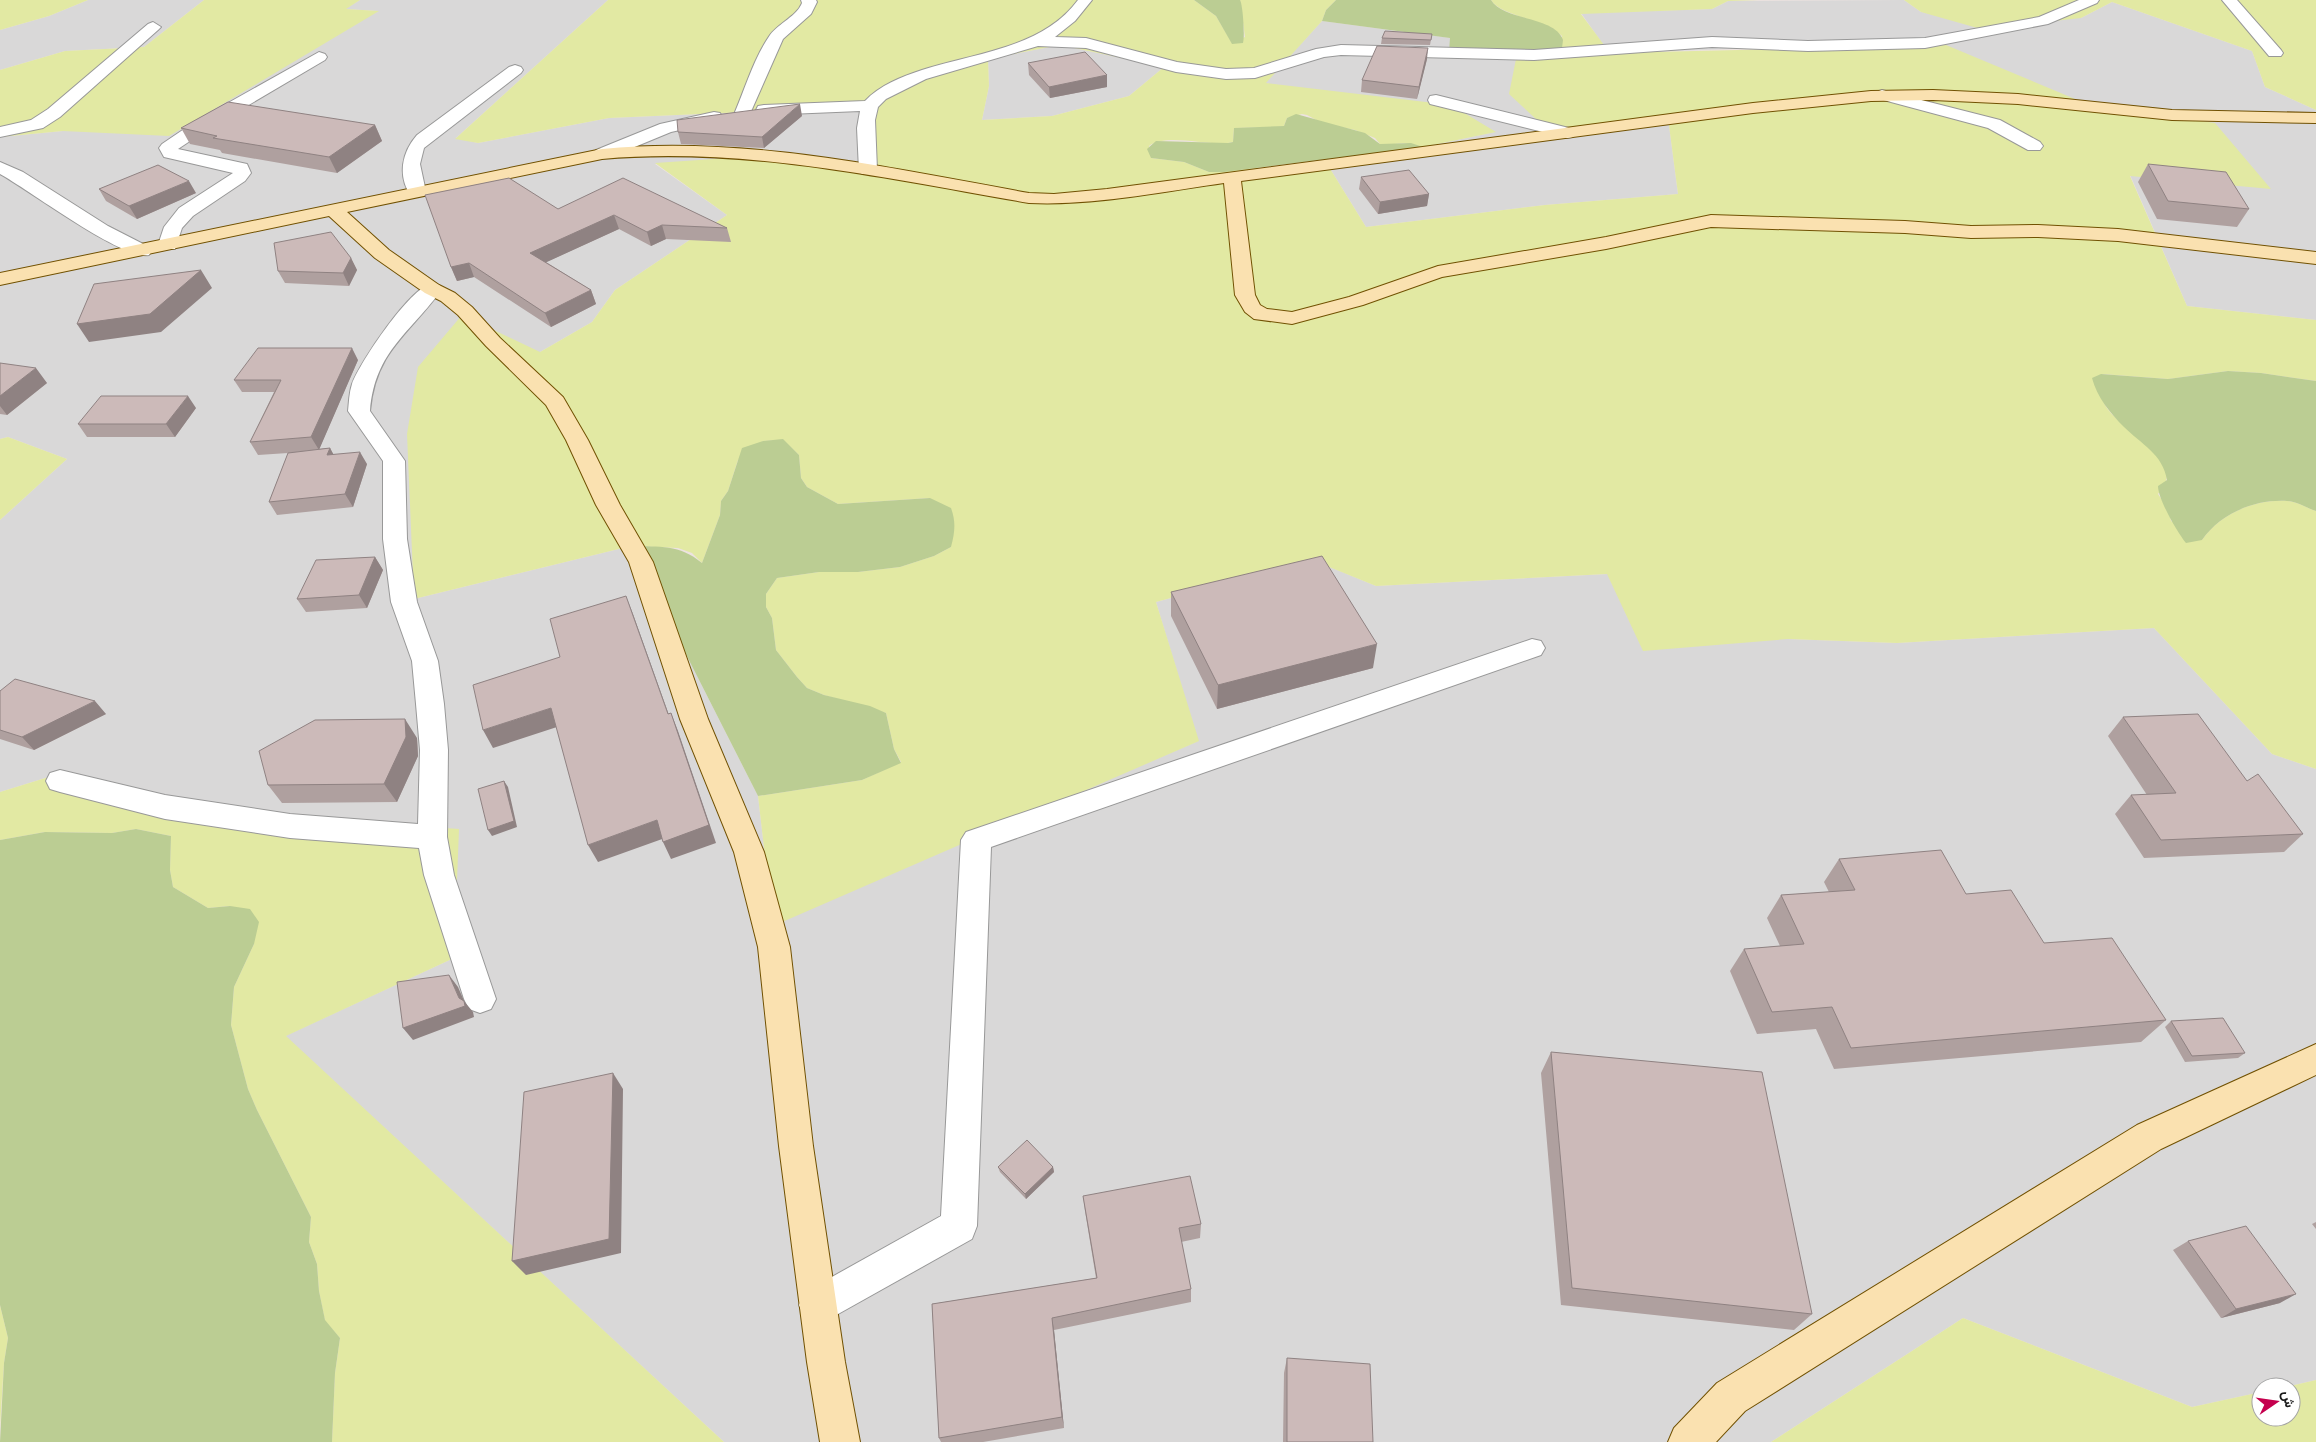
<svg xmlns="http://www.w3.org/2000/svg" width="2316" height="1442" viewBox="0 0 2316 1442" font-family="Quicksand,Vazirmatn,sans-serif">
<rect width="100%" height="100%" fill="#ede3e0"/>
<path fill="#d9d8d8" d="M 88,0 L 204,0 L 144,47 L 65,51 L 0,70 L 0,30 L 49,16 Z
M 360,0 L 608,0 L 456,138 L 478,143 L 609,118 L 864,107 L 861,166 L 655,164 L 727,215 L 615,290 L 592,322 L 540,352 L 414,599 L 631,546 L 758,796 L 773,925 L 1198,741 L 1156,602 L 1313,560 L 1376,586 L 1608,574 L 1788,639 L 1897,643 L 2154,628 L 2272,754 L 2316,769 L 2316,1380 L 2286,1387 L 2261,1387 L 2261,1392 L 2192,1407 L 1963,1318 L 1771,1442 L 724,1442 L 285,1036 L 454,958 L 182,809 L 55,775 L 0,792 L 0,520 L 67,459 L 8,437 L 0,439 L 0,137 L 63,131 L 378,11 L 345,9 Z
M 1904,0 L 1921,12 L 2081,18 L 2112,2 L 2252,51 L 2265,87 L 2316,110 L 2316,320 L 2187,306 L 2130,175 L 2087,104 L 1764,48 L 1609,53 L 1581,13 L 1712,9 L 1728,1 Z
M 1322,21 L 1451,38 L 1449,52 L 1516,59 L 1668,118 L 1678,194 L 1545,205 L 1366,227 L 1329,167 L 1495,132 L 1265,83 Z
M 1060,45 L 1164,67 L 1129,96 L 1052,116 L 982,120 L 989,86 L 988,59 Z"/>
<path fill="#e2e9a3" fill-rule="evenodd" d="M 0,0 L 88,0 L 49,16 L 0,30 Z
M 204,0 L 360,0 L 346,9 L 379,11 L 169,136 L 63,131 L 0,137 L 0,70 L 65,51 L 144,47 Z
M 608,0 L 1194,0 L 1216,16 L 1232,43 L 1245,37 L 1240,0 L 1336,0 L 1326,10 L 1322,21 L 1266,83 L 1451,105 L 1496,132 L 1423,147 L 1404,143 L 1385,145 L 1380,144 L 1375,138 L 1355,130 L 1322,123 L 1307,115 L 1302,114 L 1287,118 L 1284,126 L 1278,127 L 1234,128 L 1233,142 L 1228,143 C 1206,146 1167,133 1149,146 L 1151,158 L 1184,162 L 1209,172 L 1256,168 L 1329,167 L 1366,227 L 1545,205 L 1678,194 L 1668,118 L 1549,131 L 1509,94 L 1516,59 L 1562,48 L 1562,36 C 1545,19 1502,17 1491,0 L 1759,0 L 1728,1 L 1712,9 L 1581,14 L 1610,53 L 1946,45 L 2087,104 L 2215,123 L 2271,189 L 2130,176 L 2187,306 L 2316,320 L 2316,381 L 2261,373 L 2228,371 L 2168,379 L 2102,374 C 2102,382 2101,394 2103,401 C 2112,425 2175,456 2166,481 C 2165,485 2161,490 2158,494 L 2168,509 L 2171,521 L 2202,540 C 2220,514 2254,499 2287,501 C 2296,501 2307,508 2316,511 L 2316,769 L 2272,754 L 2154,628 L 1897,643 L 1788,639 L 1643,651 L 1607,574 L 1376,586 L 1312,560 L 1156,602 L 1199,741 L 773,926 L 758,796 L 862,780 L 901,762 L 894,749 L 886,713 L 824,695 L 807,688 L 797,677 L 776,650 L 772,618 L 766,607 L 766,594 L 777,578 L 819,572 L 858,572 L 900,567 L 934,556 L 951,547 L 930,498 L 838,504 L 807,487 L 801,478 L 799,455 L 783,440 L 763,441 L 738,460 L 728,491 L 721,501 L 720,515 L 702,563 L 692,553 L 678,548 L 631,546 L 414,599 L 407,434 L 418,367 L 462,315 L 540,352 L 592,322 L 615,290 L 727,215 L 655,163 L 758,156 L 861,166 L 863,107 L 609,118 L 478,143 L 455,139 ZM 1060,45 L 1164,67 L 1129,96 L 1052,116 L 982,120 L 989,86 L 988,59 Z
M 1904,0 L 2316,0 L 2316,110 L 2265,87 L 2252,51 L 2112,2 L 2081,18 L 1981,29 L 1921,12 Z
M 8,437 L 67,459 L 0,520 L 0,439 Z
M 55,775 L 182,809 L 459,829 L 454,958 L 286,1036 L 724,1442 L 332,1442 L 335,1373 L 340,1338 L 325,1321 L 319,1291 L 317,1264 L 309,1242 L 311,1217 L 257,1110 L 248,1089 L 231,1025 L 234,987 L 254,944 L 230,906 L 208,908 L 173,887 L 170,870 L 171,836 L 136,829 L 112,833 L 45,832 L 0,840 L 0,792 Z
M 0,1305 L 8,1338 L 4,1363 L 0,1427 Z
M 1963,1318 L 2192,1407 L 2261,1392 L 2261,1417 L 2291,1417 L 2291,1387 L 2286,1387 L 2316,1380 L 2316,1442 L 1771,1442 Z"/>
<path fill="#bbcd93" d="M 1194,0 L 1240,0 C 1243,5 1245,37 1243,43 L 1232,44 L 1216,16 Z
M 1336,0 L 1491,0 C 1504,21 1555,16 1563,40 L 1562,48 L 1553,51 L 1449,52 L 1450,38 L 1322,21 L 1326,10 Z
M 1296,114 L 1365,133 L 1380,144 L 1411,143 L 1423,147 L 1224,172 L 1209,172 L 1184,162 L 1151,158 L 1147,149 L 1156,141 L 1228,143 L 1233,142 L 1234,128 L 1284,126 L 1287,118 Z
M 2228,371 L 2261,373 L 2316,381 L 2316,511 C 2307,508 2296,501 2287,501 C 2254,499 2220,514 2202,540 L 2186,543 C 2177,532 2158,499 2158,486 L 2167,480 C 2163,454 2141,444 2124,427 C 2110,413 2097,397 2092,378 L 2101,374 L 2168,379 Z
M 783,439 L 799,455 L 801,478 L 807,487 L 838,504 L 930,498 L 951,508 C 956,522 955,532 951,547 L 934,556 L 900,567 L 858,572 L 819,572 L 777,578 L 766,594 L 766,607 L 772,618 L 776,650 L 797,677 L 807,688 L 824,695 L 870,706 L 886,713 L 894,749 L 901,763 L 862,780 L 758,796 L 631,546 C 660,547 679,544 702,563 L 720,515 L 721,501 L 728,491 L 742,448 L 763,441 Z
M 136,829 L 171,836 L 170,870 L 173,887 L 208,908 L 230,906 L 250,909 L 259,922 L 254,944 L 234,987 L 231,1025 L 248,1089 L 257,1110 L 311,1217 L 309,1242 L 317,1264 L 319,1291 L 325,1320 L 340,1338 L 335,1373 L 332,1442 L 0,1442 L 4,1363 L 8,1338 L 0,1305 L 0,840 L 45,832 L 112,833 Z"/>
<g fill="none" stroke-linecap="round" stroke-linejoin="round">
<g stroke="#989898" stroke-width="2">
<path id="street" d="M 801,0 L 816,0 L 817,2 L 811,14 L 783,39 L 749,116 L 737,116 L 735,112 C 746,86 754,58 770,35 C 779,23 797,16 802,3 Z
M 1078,0 L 1092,0 L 1075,21 L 1055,37 L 1086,38 L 1177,62 L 1226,69 L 1254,68 L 1316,49 L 1341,45 L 1534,50 L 1712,37 L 1808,41 L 1925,38 L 2039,17 L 2079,0 L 2099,0 L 2097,3 L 2048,24 L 1925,48 L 1808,51 L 1712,47 L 1534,60 L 1341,55 L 1324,57 L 1255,78 L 1226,79 L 1176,72 L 1086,48 L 1038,46 L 926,79 L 886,99 L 878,107 L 875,120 L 877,170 L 874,174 L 862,174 L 859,170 L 857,128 L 860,111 L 764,115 L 758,114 L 756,110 L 758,106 L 764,105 L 865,101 C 880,85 901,77 922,70 C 975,53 1043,48 1078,0 Z
M 2222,0 L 2237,0 L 2281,50 L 2283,53 L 2281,56 L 2269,56 Z
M 153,22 L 161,27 L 158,30 L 60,117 L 43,128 L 0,137 L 0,127 L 31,120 L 48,109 L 148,24 Z
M 319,52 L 325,54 L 327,57 L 325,60 L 208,129 L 178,149 L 247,164 L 251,173 L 245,181 L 193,216 L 182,228 L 175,249 L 161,249 L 158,245 L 164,227 L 179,208 L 233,173 L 164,157 L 159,148 L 162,144 L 196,121 Z
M 515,65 L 521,67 L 523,70 L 521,73 L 424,148 L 420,164 L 426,192 L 423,196 L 411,196 C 397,176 402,152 417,135 L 509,67 Z
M 1882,90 L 2000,120 L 2040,142 L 2043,146 L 2040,150 L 2028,150 L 1988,128 L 1876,98 L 1874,95 L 1876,92 Z
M 1436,95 L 1573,129 L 1576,133 L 1573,137 L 1567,138 L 1430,104 L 1428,100 L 1430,96 Z
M 714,112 L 720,113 L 722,117 L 720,121 L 671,132 L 608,158 L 596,158 L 593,154 L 596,150 L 660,124 Z
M 0,162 L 23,172 L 108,226 L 149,247 L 152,251 L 149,255 C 123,261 28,189 0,174 Z
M 432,283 L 439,285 L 442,289 C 411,333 375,350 370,411 L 405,461 L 407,539 L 417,602 L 438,661 L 444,704 L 448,750 L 447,837 L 454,875 L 496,999 L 491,1009 L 480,1013 L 469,1009 L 464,999 L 424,875 L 419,848 L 290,838 L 165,819 L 60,792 L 50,789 L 46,781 L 50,773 L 60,770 L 165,795 L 290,814 L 418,824 L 420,750 L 416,704 L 412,661 L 391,602 L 383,539 L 383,461 L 348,411 C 349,402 349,393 352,384 C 361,361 409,289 432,283 Z
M 1532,639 L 1541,641 L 1545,648 L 1541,655 L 991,847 L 977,1226 L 972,1239 L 831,1318 L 818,1324 L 805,1318 L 799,1305 L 805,1292 L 941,1216 L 961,840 L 966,832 Z"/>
</g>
<g stroke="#715102" stroke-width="2">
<path id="secondary" d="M 1933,90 L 2018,94 L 2172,110 L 2316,113 L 2316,123 L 2172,120 L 2018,104 L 1933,100 L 1871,101 L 1753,113 L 1241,181 L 1255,295 L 1260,305 L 1267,309 L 1292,312 L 1349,297 L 1438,266 L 1606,237 L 1711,215 L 1905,221 L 1971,226 L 2038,225 L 2118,229 L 2316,252 L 2316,264 L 2118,241 L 2038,237 L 1971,238 L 1905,233 L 1711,227 L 1606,249 L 1442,277 L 1363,305 L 1292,324 L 1254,319 L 1245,312 L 1235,295 L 1224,183 C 1160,192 1094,206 1029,203 C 889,179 744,146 602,159 L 347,212 L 389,250 L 439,285 L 455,293 L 472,307 L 500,338 L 563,397 L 588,440 L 620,505 L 653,562 L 708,719 L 764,852 L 790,947 L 813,1146 L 845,1362 L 860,1442 L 820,1442 L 807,1362 L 779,1146 L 758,947 L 734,852 L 680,719 L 629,562 L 596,505 L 566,440 L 546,405 L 486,346 L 458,315 L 441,301 L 425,293 L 375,258 L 329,216 L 0,285 L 0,273 L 602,149 C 744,135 889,168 1029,193 L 1054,194 L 1107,189 L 1753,103 L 1871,91 Z
M 2316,1044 L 2316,1075 L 2161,1149 L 1745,1411 L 1716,1442 L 1668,1442 L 1674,1428 L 1717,1383 L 2137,1125 Z"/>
</g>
<use href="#street" fill="#fff" fill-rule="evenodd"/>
<use href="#secondary" fill="#fae1b0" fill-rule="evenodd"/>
</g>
<path fill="#afa09f" d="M 1432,34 L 1430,45 L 1381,44 L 1382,38 Z
M 1427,59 L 1417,99 L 1361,92 L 1362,80 Z
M 1028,63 L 1107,75 L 1107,87 L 1050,98 L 1029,75 Z
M 802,116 L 764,148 L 681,144 L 678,132 Z
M 375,125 L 382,141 L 337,173 L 222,153 L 220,150 L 190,144 L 181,128 Z
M 2148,164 L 2249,209 L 2237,227 L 2157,219 L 2138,182 Z
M 1361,177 L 1429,194 L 1427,206 L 1378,214 L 1359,189 Z
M 99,189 L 196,193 L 137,219 L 106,201 Z
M 558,209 L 727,228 L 731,242 L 666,239 L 651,246 L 619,229 L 546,262 L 591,290 L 596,304 L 551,327 L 474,277 L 457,281 L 451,267 Z
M 351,258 L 357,270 L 349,286 L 285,283 L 278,271 Z
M 358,360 L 319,449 L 330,448 L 333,454 L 367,464 L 353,507 L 277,515 L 269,502 L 288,453 L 258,455 L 250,442 L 274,392 L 242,392 L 234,380 Z
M 0,363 L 47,383 L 7,415 L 0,414 Z
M 196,408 L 175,437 L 87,437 L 78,424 Z
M 375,557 L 383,570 L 367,608 L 306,612 L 297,599 Z
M 1171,592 L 1373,668 L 1217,709 L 1171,616 Z
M 0,691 L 106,714 L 34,750 L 0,739 Z
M 2123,717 L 2247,781 L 2303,834 L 2284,852 L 2144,858 L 2115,814 L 2131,795 L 2147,795 L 2108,736 Z
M 417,738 L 418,756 L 397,802 L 282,803 L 268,785 Z
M 1839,859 L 1966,894 L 2166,1020 L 2141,1042 L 1834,1069 L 1816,1029 L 1757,1034 L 1730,971 L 1744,949 L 1780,946 L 1767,918 L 1781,895 L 1829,892 L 1824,882 Z
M 2171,1021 L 2245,1053 L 2238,1058 L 2185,1062 L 2165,1027 Z
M 1551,1052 L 1812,1314 L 1794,1330 L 1561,1305 L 1541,1073 Z
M 998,1167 L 1053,1167 L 1054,1172 L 1026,1199 L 1000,1172 Z
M 1083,1196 L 1201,1224 L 1200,1238 L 1181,1242 L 1191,1289 L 1191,1302 L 1054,1330 L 1064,1428 L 983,1442 L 941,1442 L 939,1438 L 932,1304 L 1096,1278 L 1085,1211 Z
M 2316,1222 L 2316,1229 L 2312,1224 Z
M 2188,1241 L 2280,1303 L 2221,1318 L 2173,1250 Z
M 1287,1358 L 1373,1442 L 1283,1442 L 1284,1373 Z"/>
<path fill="#8f8282" d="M 1428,48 L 1427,59 L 1417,99 L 1419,87 Z
M 1107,75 L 1107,87 L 1050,98 L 1049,87 Z
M 800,104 L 802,116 L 764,148 L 762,137 Z
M 375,125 L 382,141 L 337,173 L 329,157 Z
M 189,181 L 196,193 L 137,219 L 129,206 Z
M 1429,194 L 1427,206 L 1378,214 L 1380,202 Z
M 614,215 L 619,229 L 536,267 L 530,253 Z
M 662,225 L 666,239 L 651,246 L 647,232 Z
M 351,258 L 357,270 L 349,286 L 343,273 Z
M 469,263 L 474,277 L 457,281 L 451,267 Z
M 201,270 L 212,288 L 161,332 L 89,342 L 77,324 Z
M 591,290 L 596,304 L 551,327 L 545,313 Z
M 352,348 L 358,360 L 319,450 L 311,437 Z
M 36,368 L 47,383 L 7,415 L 0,406 L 0,396 Z
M 188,396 L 196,408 L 175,437 L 166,424 Z
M 330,448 L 337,461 L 327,455 Z
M 360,452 L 367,464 L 353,507 L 345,494 Z
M 375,557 L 383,570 L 367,608 L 359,595 Z
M 626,596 L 633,614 L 675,732 L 668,714 Z
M 1377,644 L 1373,668 L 1217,709 L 1218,685 Z
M 95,701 L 106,714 L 34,750 L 22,737 Z
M 551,708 L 560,726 L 493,748 L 483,730 Z
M 671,713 L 678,731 L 716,843 L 671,859 L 663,842 Z
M 405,719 L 417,738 L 418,756 L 397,802 L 384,784 Z
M 504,781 L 508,787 L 517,827 L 492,836 L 488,830 Z
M 657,820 L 665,838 L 598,862 L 588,845 Z
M 449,975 L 458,987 L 465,1003 L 464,1001 L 473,1012 L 474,1017 L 413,1040 L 403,1028 L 459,998 Z
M 613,1073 L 623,1089 L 621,1253 L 526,1275 L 512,1261 Z
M 1053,1167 L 1054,1172 L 1026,1199 L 1025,1194 Z
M 2296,1294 L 2280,1303 L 2221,1318 L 2236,1309 Z
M 1052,1318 L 1054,1330 L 1064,1428 L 1062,1417 Z"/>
<path fill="#ccbab9" stroke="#8f8282" d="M 1385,31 L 1432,34 L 1431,40 L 1382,38 Z
M 1377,46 L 1428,48 L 1419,87 L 1362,80 Z
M 1085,52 L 1107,75 L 1049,87 L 1028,63 Z
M 228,102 L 375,125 L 329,157 L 213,138 L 217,136 L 181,128 Z
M 800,104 L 762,137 L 678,132 L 677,120 Z
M 2148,164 L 2226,172 L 2249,209 L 2168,201 Z
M 158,165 L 189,181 L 129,206 L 99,189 Z
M 1409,170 L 1429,194 L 1380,202 L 1361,177 Z
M 509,178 L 558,209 L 623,178 L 727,228 L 662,225 L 647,232 L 614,215 L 530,253 L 591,290 L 545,313 L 469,263 L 451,267 L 425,195 Z
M 331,232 L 351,258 L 343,273 L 278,271 L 274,243 Z
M 201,270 L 150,314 L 77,324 L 94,284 Z
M 258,348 L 352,348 L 311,437 L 250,442 L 281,380 L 234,380 Z
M 0,363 L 36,368 L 0,396 Z
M 101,396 L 188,396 L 166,424 L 78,424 Z
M 330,448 L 327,455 L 360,452 L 345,494 L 269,502 L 288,453 Z
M 1322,556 L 1377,644 L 1218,685 L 1171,592 Z
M 375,557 L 359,595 L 297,599 L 316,560 Z
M 626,596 L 668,714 L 671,713 L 709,825 L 663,842 L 657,820 L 588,845 L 551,708 L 483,730 L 473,685 L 560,657 L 550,619 Z
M 15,679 L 95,701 L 22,737 L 0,730 L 0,691 Z
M 2198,714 L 2247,781 L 2258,774 L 2303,834 L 2161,840 L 2131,795 L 2176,793 L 2123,717 Z
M 405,719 L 406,737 L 384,784 L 268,785 L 259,751 L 315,720 Z
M 504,781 L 514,821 L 488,830 L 478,789 Z
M 1941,850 L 1966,894 L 2011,890 L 2044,943 L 2112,938 L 2166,1020 L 1851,1048 L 1832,1007 L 1772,1012 L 1744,949 L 1804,944 L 1781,895 L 1855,890 L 1839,859 Z
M 449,975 L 459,998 L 464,1001 L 465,1006 L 403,1028 L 397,982 Z
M 2223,1018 L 2245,1053 L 2192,1056 L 2171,1021 Z
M 1551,1052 L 1762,1072 L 1812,1314 L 1572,1288 Z
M 613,1073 L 609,1239 L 512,1261 L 524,1092 Z
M 1027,1140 L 1053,1167 L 1025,1194 L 998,1167 Z
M 1190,1176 L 1201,1224 L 1179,1228 L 1191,1289 L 1052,1318 L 1062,1417 L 939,1438 L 932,1304 L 1097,1278 L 1083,1196 Z
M 2246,1226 L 2296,1294 L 2236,1309 L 2188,1241 Z
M 1287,1358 L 1370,1364 L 1373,1442 L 1287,1442 Z"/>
<g transform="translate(2276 1402) rotate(77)"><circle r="24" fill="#ffffff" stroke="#a4a4a4"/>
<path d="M0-4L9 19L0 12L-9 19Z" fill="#c5004e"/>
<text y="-8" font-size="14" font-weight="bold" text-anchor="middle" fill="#1b1b1b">ش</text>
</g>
</svg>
